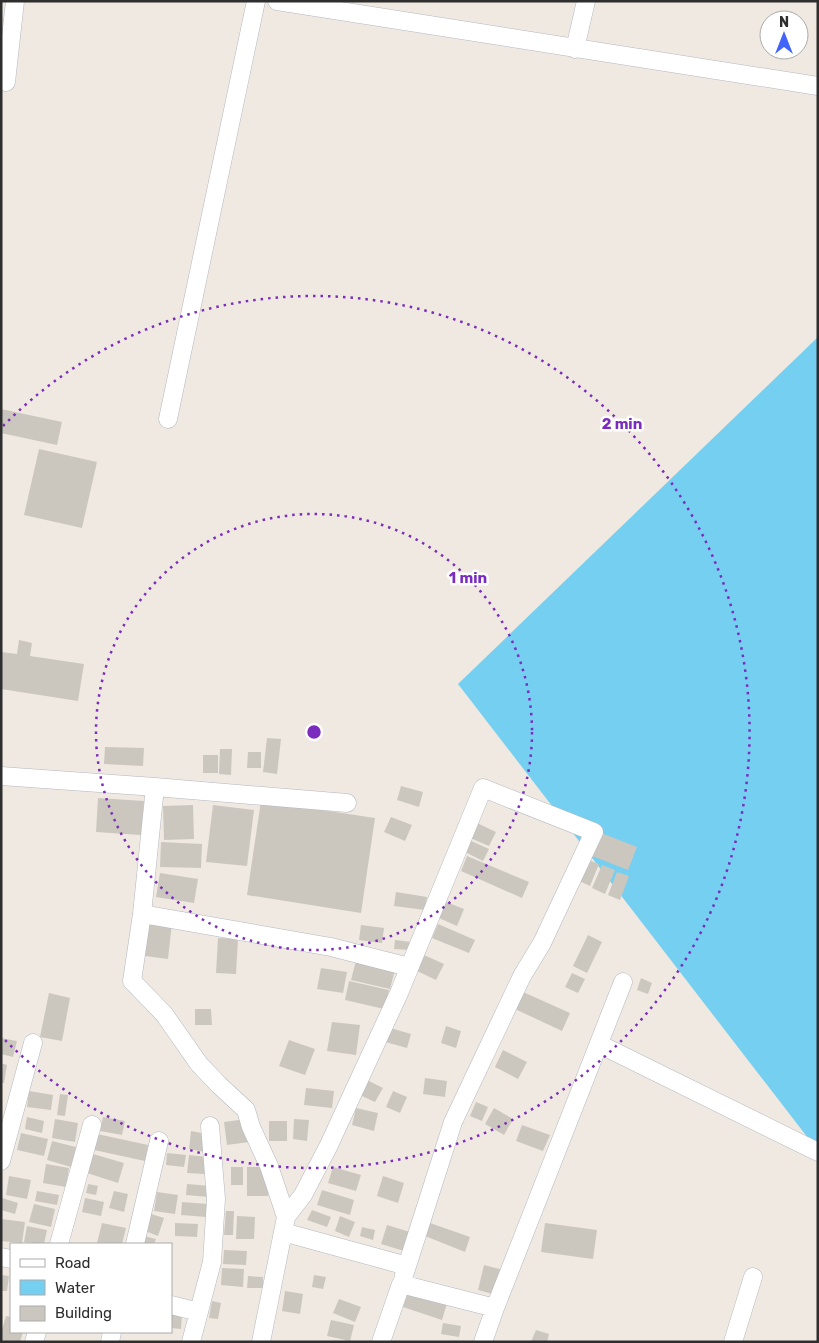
<svg xmlns="http://www.w3.org/2000/svg" width="819" height="1343" viewBox="0 0 819 1343" font-family="Rubik,sans-serif">
<rect width="100%" height="100%" fill="#efe9e1"/>
<path fill="#75cff0" d="M 818,337 L 818,1151 L 458,684 Z"/>
<path fill="#cbc7bf" d="M 1,409 L 62,422 L 57,445 L 1,433 Z
M 39,449 L 97,462 L 82,528 L 24,515 Z
M 19,640 L 32,643 L 30,656 L 84,664 L 78,701 L 1,689 L 1,652 L 17,654 Z
M 267,738 L 281,739 L 277,774 L 263,772 Z
M 105,747 L 144,748 L 143,766 L 104,764 Z
M 220,749 L 232,749 L 231,775 L 219,774 Z
M 248,752 L 261,752 L 261,768 L 247,768 Z
M 203,755 L 218,755 L 218,773 L 203,773 Z
M 401,786 L 423,792 L 419,807 L 397,800 Z
M 98,798 L 144,801 L 141,835 L 96,832 Z
M 261,801 L 375,818 L 361,913 L 247,895 Z
M 193,805 L 194,839 L 164,840 L 163,806 Z
M 213,805 L 254,810 L 247,866 L 206,862 Z
M 391,817 L 412,825 L 405,841 L 384,832 Z
M 475,822 L 496,832 L 489,846 L 468,837 Z
M 596,831 L 637,847 L 628,870 L 587,854 Z
M 469,840 L 489,849 L 483,861 L 463,851 Z
M 161,842 L 202,844 L 201,868 L 160,867 Z
M 467,856 L 529,882 L 522,898 L 461,871 Z
M 586,859 L 599,864 L 590,886 L 577,880 Z
M 602,865 L 615,870 L 605,894 L 592,888 Z
M 617,872 L 629,876 L 620,900 L 608,895 Z
M 160,873 L 198,879 L 194,903 L 156,897 Z
M 396,892 L 427,897 L 425,910 L 394,906 Z
M 446,902 L 464,909 L 457,926 L 439,918 Z
M 148,920 L 172,923 L 168,959 L 145,956 Z
M 438,924 L 475,940 L 469,953 L 432,938 Z
M 361,925 L 384,928 L 382,943 L 359,940 Z
M 588,935 L 602,942 L 587,973 L 573,966 Z
M 218,938 L 238,939 L 236,974 L 216,973 Z
M 395,940 L 411,942 L 410,950 L 394,949 Z
M 424,955 L 444,964 L 436,980 L 417,971 Z
M 357,957 L 396,966 L 390,989 L 351,980 Z
M 321,968 L 347,972 L 343,993 L 317,989 Z
M 572,973 L 585,979 L 578,993 L 565,987 Z
M 641,978 L 652,983 L 648,994 L 637,990 Z
M 349,981 L 389,990 L 384,1009 L 345,1000 Z
M 523,992 L 570,1013 L 562,1031 L 515,1009 Z
M 49,993 L 70,998 L 62,1041 L 40,1037 Z
M 195,1009 L 211,1009 L 212,1025 L 195,1025 Z
M 332,1022 L 360,1025 L 356,1055 L 327,1051 Z
M 446,1026 L 461,1031 L 456,1048 L 441,1043 Z
M 387,1027 L 411,1034 L 407,1048 L 382,1041 Z
M 1,1038 L 17,1041 L 13,1057 L 1,1054 Z
M 289,1040 L 315,1049 L 305,1075 L 279,1066 Z
M 503,1050 L 527,1062 L 518,1079 L 495,1067 Z
M 1,1063 L 7,1065 L 4,1083 L 1,1083 Z
M 425,1078 L 447,1081 L 445,1097 L 423,1094 Z
M 365,1079 L 383,1088 L 375,1102 L 358,1094 Z
M 306,1088 L 334,1091 L 332,1108 L 304,1105 Z
M 29,1091 L 53,1095 L 51,1110 L 27,1107 Z
M 393,1091 L 407,1097 L 400,1113 L 386,1107 Z
M 60,1094 L 68,1095 L 65,1116 L 57,1115 Z
M 476,1102 L 488,1107 L 482,1121 L 470,1116 Z
M 356,1108 L 378,1113 L 374,1131 L 352,1125 Z
M 494,1108 L 513,1119 L 504,1135 L 485,1124 Z
M 27,1117 L 44,1121 L 42,1133 L 25,1129 Z
M 103,1117 L 125,1121 L 122,1135 L 100,1131 Z
M 55,1119 L 78,1123 L 75,1142 L 52,1138 Z
M 246,1119 L 249,1142 L 227,1145 L 224,1122 Z
M 294,1119 L 309,1120 L 307,1141 L 293,1139 Z
M 269,1121 L 287,1121 L 287,1141 L 269,1141 Z
M 522,1125 L 550,1135 L 543,1151 L 516,1141 Z
M 191,1131 L 207,1134 L 205,1152 L 189,1149 Z
M 21,1133 L 48,1139 L 44,1156 L 17,1150 Z
M 97,1134 L 148,1145 L 145,1161 L 94,1150 Z
M 52,1141 L 76,1147 L 71,1167 L 47,1160 Z
M 167,1153 L 186,1155 L 184,1167 L 166,1165 Z
M 93,1154 L 124,1163 L 118,1183 L 87,1173 Z
M 189,1155 L 207,1157 L 205,1174 L 187,1173 Z
M 46,1164 L 69,1168 L 66,1187 L 43,1183 Z
M 231,1167 L 243,1167 L 243,1185 L 231,1185 Z
M 247,1167 L 268,1167 L 268,1196 L 247,1196 Z
M 333,1167 L 361,1175 L 356,1191 L 328,1183 Z
M 9,1176 L 31,1180 L 27,1199 L 6,1195 Z
M 383,1176 L 404,1183 L 398,1203 L 377,1196 Z
M 88,1184 L 98,1186 L 96,1195 L 86,1193 Z
M 187,1184 L 210,1186 L 209,1197 L 186,1195 Z
M 322,1190 L 354,1200 L 350,1215 L 317,1205 Z
M 37,1191 L 59,1195 L 57,1205 L 35,1201 Z
M 114,1191 L 128,1194 L 124,1212 L 109,1208 Z
M 157,1192 L 178,1195 L 175,1214 L 154,1211 Z
M 2,1198 L 18,1203 L 15,1214 L 1,1210 Z
M 85,1198 L 104,1202 L 101,1216 L 82,1212 Z
M 182,1202 L 208,1204 L 207,1217 L 181,1215 Z
M 34,1204 L 55,1209 L 51,1227 L 29,1222 Z
M 312,1210 L 331,1217 L 327,1227 L 307,1220 Z
M 226,1211 L 234,1211 L 233,1235 L 224,1235 Z
M 151,1214 L 164,1218 L 158,1236 L 145,1231 Z
M 237,1216 L 255,1217 L 254,1239 L 236,1239 Z
M 340,1216 L 355,1222 L 349,1237 L 335,1231 Z
M 1,1219 L 25,1222 L 22,1243 L 1,1241 Z
M 102,1223 L 126,1228 L 122,1244 L 97,1243 Z
M 175,1223 L 198,1224 L 197,1237 L 175,1236 Z
M 430,1223 L 470,1237 L 465,1252 L 425,1236 Z
M 545,1223 L 597,1230 L 593,1259 L 541,1252 Z
M 387,1225 L 410,1232 L 404,1251 L 381,1244 Z
M 27,1226 L 47,1230 L 44,1244 L 24,1242 Z
M 362,1227 L 375,1230 L 373,1240 L 360,1236 Z
M 144,1236 L 156,1239 L 154,1244 L 142,1244 Z
M 224,1250 L 247,1251 L 246,1265 L 223,1264 Z
M 484,1265 L 503,1270 L 496,1295 L 478,1290 Z
M 222,1268 L 244,1269 L 243,1287 L 221,1285 Z
M 1,1275 L 9,1276 L 7,1291 L 1,1291 Z
M 314,1275 L 326,1277 L 323,1289 L 312,1287 Z
M 248,1276 L 263,1277 L 263,1288 L 247,1288 Z
M 413,1278 L 451,1290 L 442,1320 L 403,1307 Z
M 285,1291 L 303,1294 L 300,1314 L 282,1311 Z
M 339,1299 L 361,1307 L 355,1322 L 333,1313 Z
M 212,1301 L 221,1303 L 218,1319 L 209,1318 Z
M 171,1313 L 182,1314 L 181,1329 L 171,1328 Z
M 6,1316 L 11,1317 L 11,1332 L 23,1332 L 20,1342 L 1,1342 L 1,1333 Z
M 331,1320 L 354,1325 L 350,1341 L 327,1336 Z
M 443,1323 L 461,1326 L 459,1337 L 441,1334 Z
M 536,1330 L 549,1334 L 547,1342 L 531,1342 Z"/>
<g fill="none" stroke-linecap="round" stroke-linejoin="round">
<g stroke="#b4b7c1" stroke-width="19">
<path id="street" d="M 277,1 L 818,86
M 575,49 L 586,1
M 6,82 L 15,1
M 168,419 L 256,1
M 1,776 L 155,787
M 142,914 L 331,947 L 409,967
M 599,1044 L 818,1152
M 1,1161 L 33,1043
M 286,1217 L 269,1166 L 251,1127 L 246,1110 L 219,1085 L 199,1064 L 164,1014 L 132,981 L 142,914 L 155,787 L 347,803
M 283,1232 L 407,1266 L 404,1275
M 59,1244 L 92,1125
M 135,1244 L 159,1141
M 1,1257 L 11,1259
M 171,1305 L 199,1312
M 495,1308 L 623,982
M 34,1342 L 37,1332
M 110,1342 L 112,1332
M 191,1342 L 212,1262 L 216,1199 L 210,1126
M 261,1342 L 286,1217 L 303,1195 L 329,1145 L 399,993 L 483,788 L 594,832 L 542,943 L 522,976 L 453,1122 L 407,1266
M 381,1342 L 401,1284 L 495,1308 L 483,1342
M 733,1342 L 753,1277"/>
</g>
<use href="#street" stroke="#fff" stroke-width="18"/>
</g>
<g fill="none" stroke="#7b2cbf" stroke-width="2.5" stroke-dasharray="2.5 5">
<circle cx="314" cy="732" r="218"/>
<path d="M3 426A436 436 0 1 1 3 1038"/>
</g>
<circle cx="314" cy="732" r="8" fill="#7b2cbf" stroke="#fff" stroke-width="2.5"/>
<g font-size="15" text-anchor="middle" font-weight="bold" fill="#7b2cbf" stroke="#fff" stroke-width="5" stroke-linejoin="round" paint-order="stroke">
<text x="622" y="429">2 min</text>
<text x="468" y="583">1 min</text>
</g>
<rect width="819" height="1343" fill="none" stroke="#2e2e2e" stroke-width="5"/>
<rect x="10" y="1243" width="162" height="90" fill="#ffffff" stroke="#ababab"/>
<rect x="20" y="1259" width="25" height="8" fill="#ffffff" stroke="#ababab"/>
<text x="55" y="1268" font-size="15" fill="#2e2e2e">Road</text>
<rect x="20" y="1280" width="25" height="15" fill="#75cff0" stroke="#ababab"/>
<text x="55" y="1293" font-size="15" fill="#2e2e2e">Water</text>
<rect x="20" y="1306" width="25" height="15" fill="#cbc7bf" stroke="#ababab"/>
<text x="55" y="1318" font-size="15" fill="#2e2e2e">Building</text>
<g transform="translate(784 35)"><circle r="24" fill="#ffffff" stroke="#ababab"/>
<path d="M0-4L9 19L0 12L-9 19Z" fill="#4264fb"/>
<text y="-8" font-size="14" font-weight="bold" text-anchor="middle" fill="#2e2e2e">N</text>
</g>
</svg>
